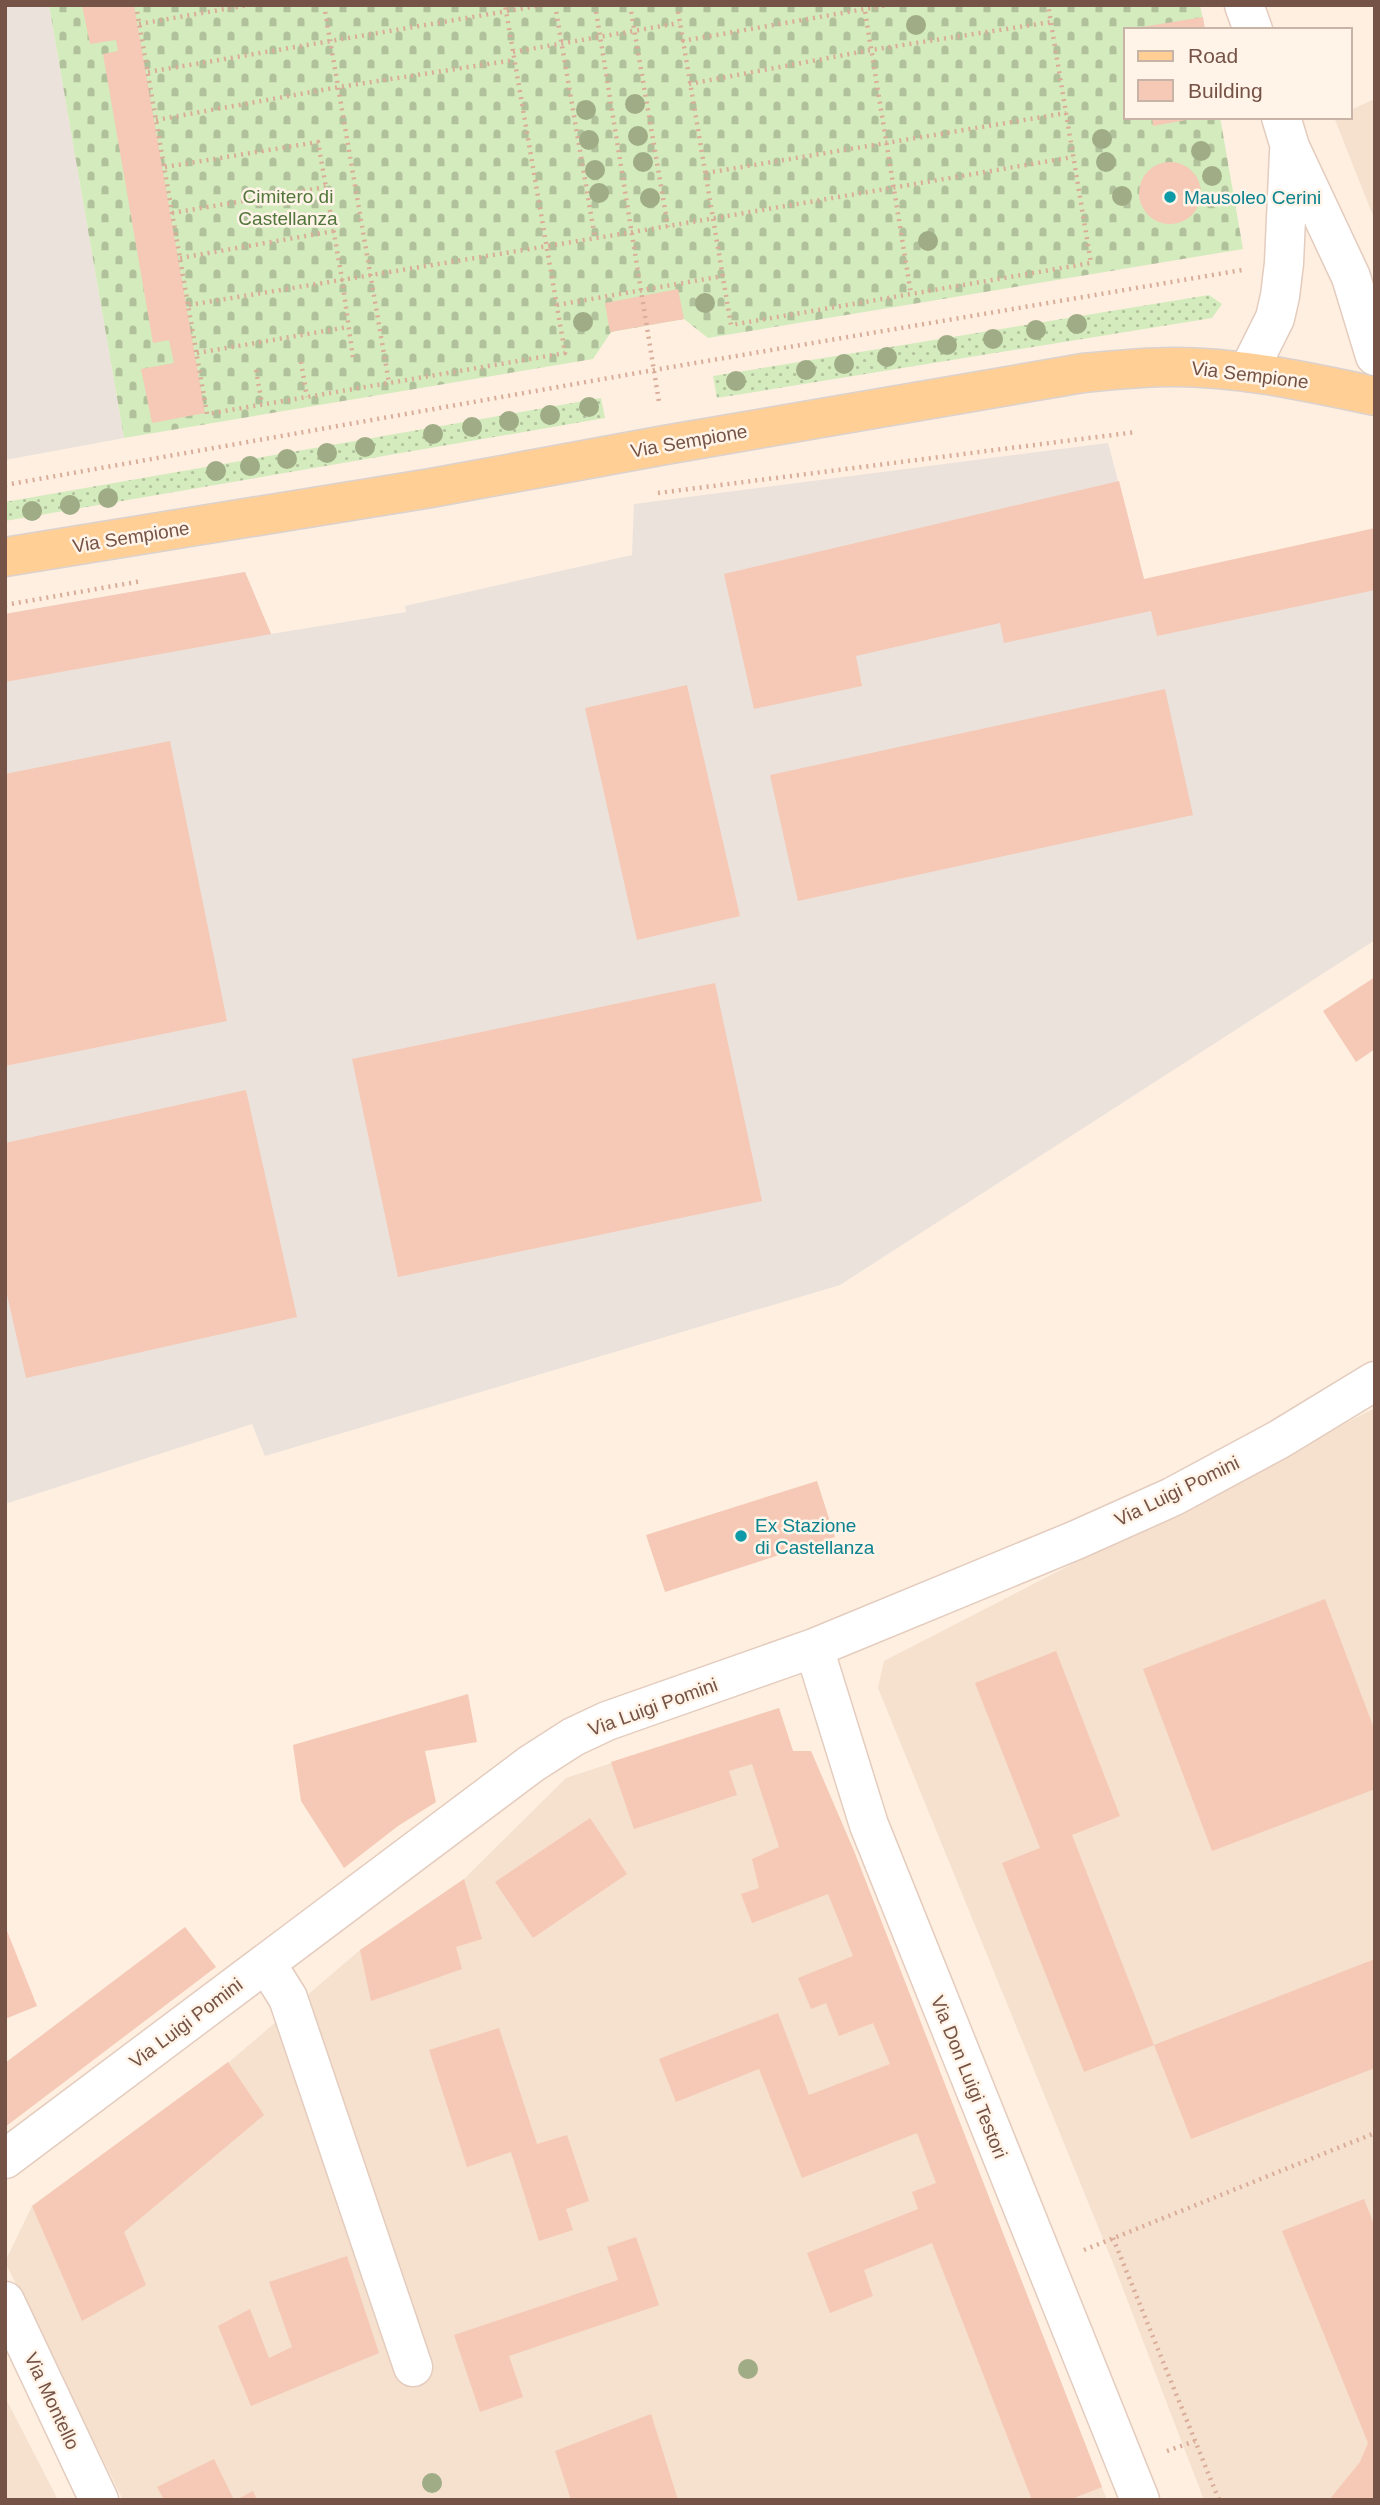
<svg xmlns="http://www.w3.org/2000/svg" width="1380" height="2505" viewBox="0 0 1380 2505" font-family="Helvetica,sans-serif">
<defs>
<pattern id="grass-dots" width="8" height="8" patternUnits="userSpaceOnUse" patternTransform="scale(1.75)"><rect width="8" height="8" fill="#d4ebbe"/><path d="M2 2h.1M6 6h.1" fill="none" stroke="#b1c19c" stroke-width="1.8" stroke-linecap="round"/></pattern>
<pattern id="cemetery-stones" width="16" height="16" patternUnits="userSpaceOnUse" patternTransform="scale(1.75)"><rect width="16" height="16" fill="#d4ebbe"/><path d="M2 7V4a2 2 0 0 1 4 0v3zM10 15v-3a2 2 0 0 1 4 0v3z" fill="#b1c19c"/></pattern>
</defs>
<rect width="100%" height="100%" fill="#feefe0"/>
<path fill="#f6e0ce" d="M 1375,99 L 1375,221 L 1334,117 L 1350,117 L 1350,110 Z
M 1375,1408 L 1375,2500 L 1204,2500 L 1115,2268 L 878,1688 L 884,1661 Z
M 779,1708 L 793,1751 L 811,1751 L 854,1851 L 1107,2500 L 123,2500 L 5,2262 L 32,2206 L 228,2063 L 360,1950 L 464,1879 L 566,1778 Z
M 5,2397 L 58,2500 L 5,2500 Z"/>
<path fill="#ebe2dc" d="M 5,5 L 49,5 L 124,438 L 5,460 Z
M 1108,443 L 1144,579 L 1375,590 L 1375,940 L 840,1285 L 265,1456 L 252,1424 L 5,1504 L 5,614 L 245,572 L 271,634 L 406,612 L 405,606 L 632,555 L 634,504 Z"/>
<path fill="url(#grass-dots)" d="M 1209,295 L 1222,304 L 1212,318 L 717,398 L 713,376 Z
M 601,398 L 605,418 L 5,521 L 5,502 Z"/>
<path fill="url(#cemetery-stones)" d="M 49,5 L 1200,5 L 1205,30 L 1126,30 L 1126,117 L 1220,117 L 1243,249 L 708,338 L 684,319 L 611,332 L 593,359 L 124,438 Z"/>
<path fill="#f5c9b6" d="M 82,5 L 134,5 L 205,413 L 152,423 L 141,369 L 174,363 L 169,340 L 153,343 L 103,54 L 118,51 L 116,40 L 90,44 Z
M 1203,17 L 1205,30 L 1136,30 L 1136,28 Z
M 1152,117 L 1192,117 L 1192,119 L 1153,126 Z
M1139 193a31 31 0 1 1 62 0a31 31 0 1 1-62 0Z
M 678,289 L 684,319 L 610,332 L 605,303 Z
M 1119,481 L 1144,579 L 1375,528 L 1375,590 L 1157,636 L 1151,611 L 1004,643 L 1000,623 L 856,656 L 862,686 L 754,709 L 724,574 Z
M 245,572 L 271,634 L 5,682 L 5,614 Z
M 687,685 L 740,916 L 637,940 L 585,708 Z
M 1165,689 L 1193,815 L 798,901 L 770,775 Z
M 170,741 L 227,1021 L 5,1066 L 5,774 Z
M 1375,977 L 1375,1049 L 1356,1062 L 1323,1011 Z
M 715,983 L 762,1201 L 398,1277 L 352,1059 Z
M 246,1090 L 297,1317 L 26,1378 L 5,1286 L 5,1143 Z
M 817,1481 L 835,1537 L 665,1592 L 646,1535 Z
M 1325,1599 L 1375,1731 L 1375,1789 L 1212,1851 L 1143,1669 Z
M 1056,1651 L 1120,1816 L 1072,1835 L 1154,2045 L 1084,2072 L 1002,1863 L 1040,1848 L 975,1683 Z
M 468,1694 L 477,1742 L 425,1751 L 436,1802 L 398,1826 L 344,1868 L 301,1801 L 293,1745 Z
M 779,1708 L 793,1751 L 811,1751 L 854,1851 L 1102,2487 L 1069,2500 L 1032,2500 L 932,2243 L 864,2270 L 873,2296 L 830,2313 L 807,2253 L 918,2209 L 912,2192 L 936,2183 L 917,2133 L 802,2178 L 759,2069 L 676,2102 L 659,2059 L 778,2013 L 809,2095 L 890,2064 L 873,2023 L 839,2036 L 826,2003 L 811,2009 L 798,1978 L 853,1956 L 828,1894 L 752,1923 L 741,1894 L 759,1888 L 752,1859 L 779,1847 L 752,1764 L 729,1771 L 737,1795 L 634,1829 L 611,1762 Z
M 590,1818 L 627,1874 L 533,1938 L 495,1882 Z
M 464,1879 L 482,1939 L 456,1947 L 462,1969 L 371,2001 L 360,1950 Z
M 5,1926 L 37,2006 L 5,2019 Z
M 185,1927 L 216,1967 L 5,2127 L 5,2063 Z
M 1375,1959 L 1375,2068 L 1191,2139 L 1154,2045 Z
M 499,2028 L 537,2144 L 567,2135 L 589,2201 L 566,2209 L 573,2230 L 539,2241 L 511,2152 L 467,2167 L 429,2050 Z
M 228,2062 L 264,2115 L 124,2232 L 146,2285 L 82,2321 L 32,2206 Z
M 1364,2199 L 1375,2227 L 1375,2500 L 1329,2500 L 1360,2462 L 1368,2443 L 1282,2231 Z
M 636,2237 L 659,2305 L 509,2356 L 523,2397 L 480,2412 L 454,2335 L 618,2280 L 607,2247 Z
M 347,2256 L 379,2353 L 251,2406 L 218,2326 L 250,2309 L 269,2358 L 292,2347 L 269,2282 Z
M 651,2414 L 678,2500 L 571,2500 L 555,2451 Z
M 214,2459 L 234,2500 L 164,2500 L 157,2487 Z
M 253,2491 L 257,2500 L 236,2500 Z"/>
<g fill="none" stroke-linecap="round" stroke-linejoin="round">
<g stroke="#e4ccbe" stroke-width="41">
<path id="minor" d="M 1244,5 L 1253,30
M 1281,117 L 1290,147 L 1351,277 L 1375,356
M 1248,372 L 1275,318 L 1280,296 L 1284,263 L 1289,152
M 814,1648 L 869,1825 L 1140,2500
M 266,1963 L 288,1998 L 413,2367
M 5,2159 L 531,1764 L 573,1737 L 607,1721 L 814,1648 L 1076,1540 L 1172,1497 L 1278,1440 L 1375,1381
M 5,2301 L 99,2500"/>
</g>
<g stroke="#dbd2cf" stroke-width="41">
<path id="major" d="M 5,557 L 431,488 L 665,445 L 1083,373 C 1113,370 1143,367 1173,367 C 1242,367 1308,382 1375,396"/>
</g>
<path stroke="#d9ad99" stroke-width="4.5" stroke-dasharray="2 5" stroke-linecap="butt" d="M 136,5 L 207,414 L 565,353 L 505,5
M 324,5 L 389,383
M 555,5 L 595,238
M 595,5 L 659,402
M 630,5 L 668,227
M 677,5 L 731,325 L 1091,263 L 1048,5
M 864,5 L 911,294
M 139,24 L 248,5
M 682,41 L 888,5
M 513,52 L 679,23
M 148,72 L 543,5
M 689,84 L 871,50 L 1051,22
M 156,120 L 339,87 L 514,60
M 165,167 L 318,142 L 342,279 L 353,358
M 706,173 L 1066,113
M 172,213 L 326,187
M 180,258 L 334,231
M 189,305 L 633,232 L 1073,157
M 557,305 L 723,276
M 197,353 L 348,327
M 301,362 L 307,397
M 256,370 L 262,404
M 5,485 L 654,370 L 1242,270
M 658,493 L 1136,432
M 5,605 L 142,581
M 1113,2238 L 1219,2500
M 1084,2250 L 1375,2133
M 1167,2451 L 1195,2441"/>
<use href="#minor" stroke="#fff" stroke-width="38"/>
<use href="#major" stroke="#ffcf95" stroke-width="38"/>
</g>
<g fill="#9fac85">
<circle cx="916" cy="25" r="10"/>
<circle cx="635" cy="104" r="10"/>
<circle cx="586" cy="110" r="10"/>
<circle cx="638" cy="136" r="10"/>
<circle cx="1102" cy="139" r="10"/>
<circle cx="589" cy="140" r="10"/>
<circle cx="1201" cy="151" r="10"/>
<circle cx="643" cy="162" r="10"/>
<circle cx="1106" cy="162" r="10"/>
<circle cx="595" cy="170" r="10"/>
<circle cx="1212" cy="176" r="10"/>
<circle cx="599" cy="193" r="10"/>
<circle cx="1122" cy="196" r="10"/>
<circle cx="650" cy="198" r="10"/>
<circle cx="928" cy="241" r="10"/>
<circle cx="705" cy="303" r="10"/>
<circle cx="583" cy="322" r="10"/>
<circle cx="1077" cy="324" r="10"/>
<circle cx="1036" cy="330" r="10"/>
<circle cx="993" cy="339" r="10"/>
<circle cx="947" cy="345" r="10"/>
<circle cx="887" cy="357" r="10"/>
<circle cx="844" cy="364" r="10"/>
<circle cx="806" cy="370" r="10"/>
<circle cx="736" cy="381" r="10"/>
<circle cx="589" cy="407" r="10"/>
<circle cx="550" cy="415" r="10"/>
<circle cx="509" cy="421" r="10"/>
<circle cx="472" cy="427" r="10"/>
<circle cx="433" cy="434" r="10"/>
<circle cx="365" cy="447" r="10"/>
<circle cx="327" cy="453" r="10"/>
<circle cx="287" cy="459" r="10"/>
<circle cx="250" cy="466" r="10"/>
<circle cx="216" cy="471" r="10"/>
<circle cx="108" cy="498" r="10"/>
<circle cx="70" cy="505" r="10"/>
<circle cx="32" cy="511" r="10"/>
<circle cx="748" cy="2369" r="10"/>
<circle cx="432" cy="2483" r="10"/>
</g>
<g fill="#0f9aa8" stroke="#fff4e7" stroke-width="2.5">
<circle cx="1170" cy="197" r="7"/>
<circle cx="741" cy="1536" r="7"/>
</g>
<g text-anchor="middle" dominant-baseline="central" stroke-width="5" stroke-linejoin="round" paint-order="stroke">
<g font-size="19" fill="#51763b" stroke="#fff4e7">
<text x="288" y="196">Cimitero di<tspan x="288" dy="22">Castellanza</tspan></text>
</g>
<g font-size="19" fill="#0d838f" stroke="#fff4e7" text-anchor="start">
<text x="1184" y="197">Mausoleo Cerini</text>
<text x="755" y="1525">Ex Stazione<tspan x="755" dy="22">di Castellanza</tspan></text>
</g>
<g font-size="19" fill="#755346" stroke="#fff4e7">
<text transform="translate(1250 375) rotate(7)">Via Sempione</text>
<text transform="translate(689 441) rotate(-10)">Via Sempione</text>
<text transform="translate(131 537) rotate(-9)">Via Sempione</text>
<text transform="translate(1177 1491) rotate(-26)">Via Luigi Pomini</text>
<text transform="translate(653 1707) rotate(-20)">Via Luigi Pomini</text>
<text transform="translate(186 2023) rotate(-37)">Via Luigi Pomini</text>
<text transform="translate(969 2077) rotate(68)">Via Don Luigi Testori</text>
<text transform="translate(52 2401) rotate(65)">Via Montello</text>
</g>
</g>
<rect width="1380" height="2505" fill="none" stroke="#755346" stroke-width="14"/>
<rect x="1124" y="28" width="228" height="91" fill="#fff4e7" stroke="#c8b4a7" stroke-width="2"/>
<rect x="1138" y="51" width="35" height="10" fill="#ffcf95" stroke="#c8b4a7" stroke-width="2"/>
<text x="1188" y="63" font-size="21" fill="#755346">Road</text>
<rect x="1138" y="80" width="35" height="21" fill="#f5c9b6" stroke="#c8b4a7" stroke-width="2"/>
<text x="1188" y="98" font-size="21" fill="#755346">Building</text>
</svg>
